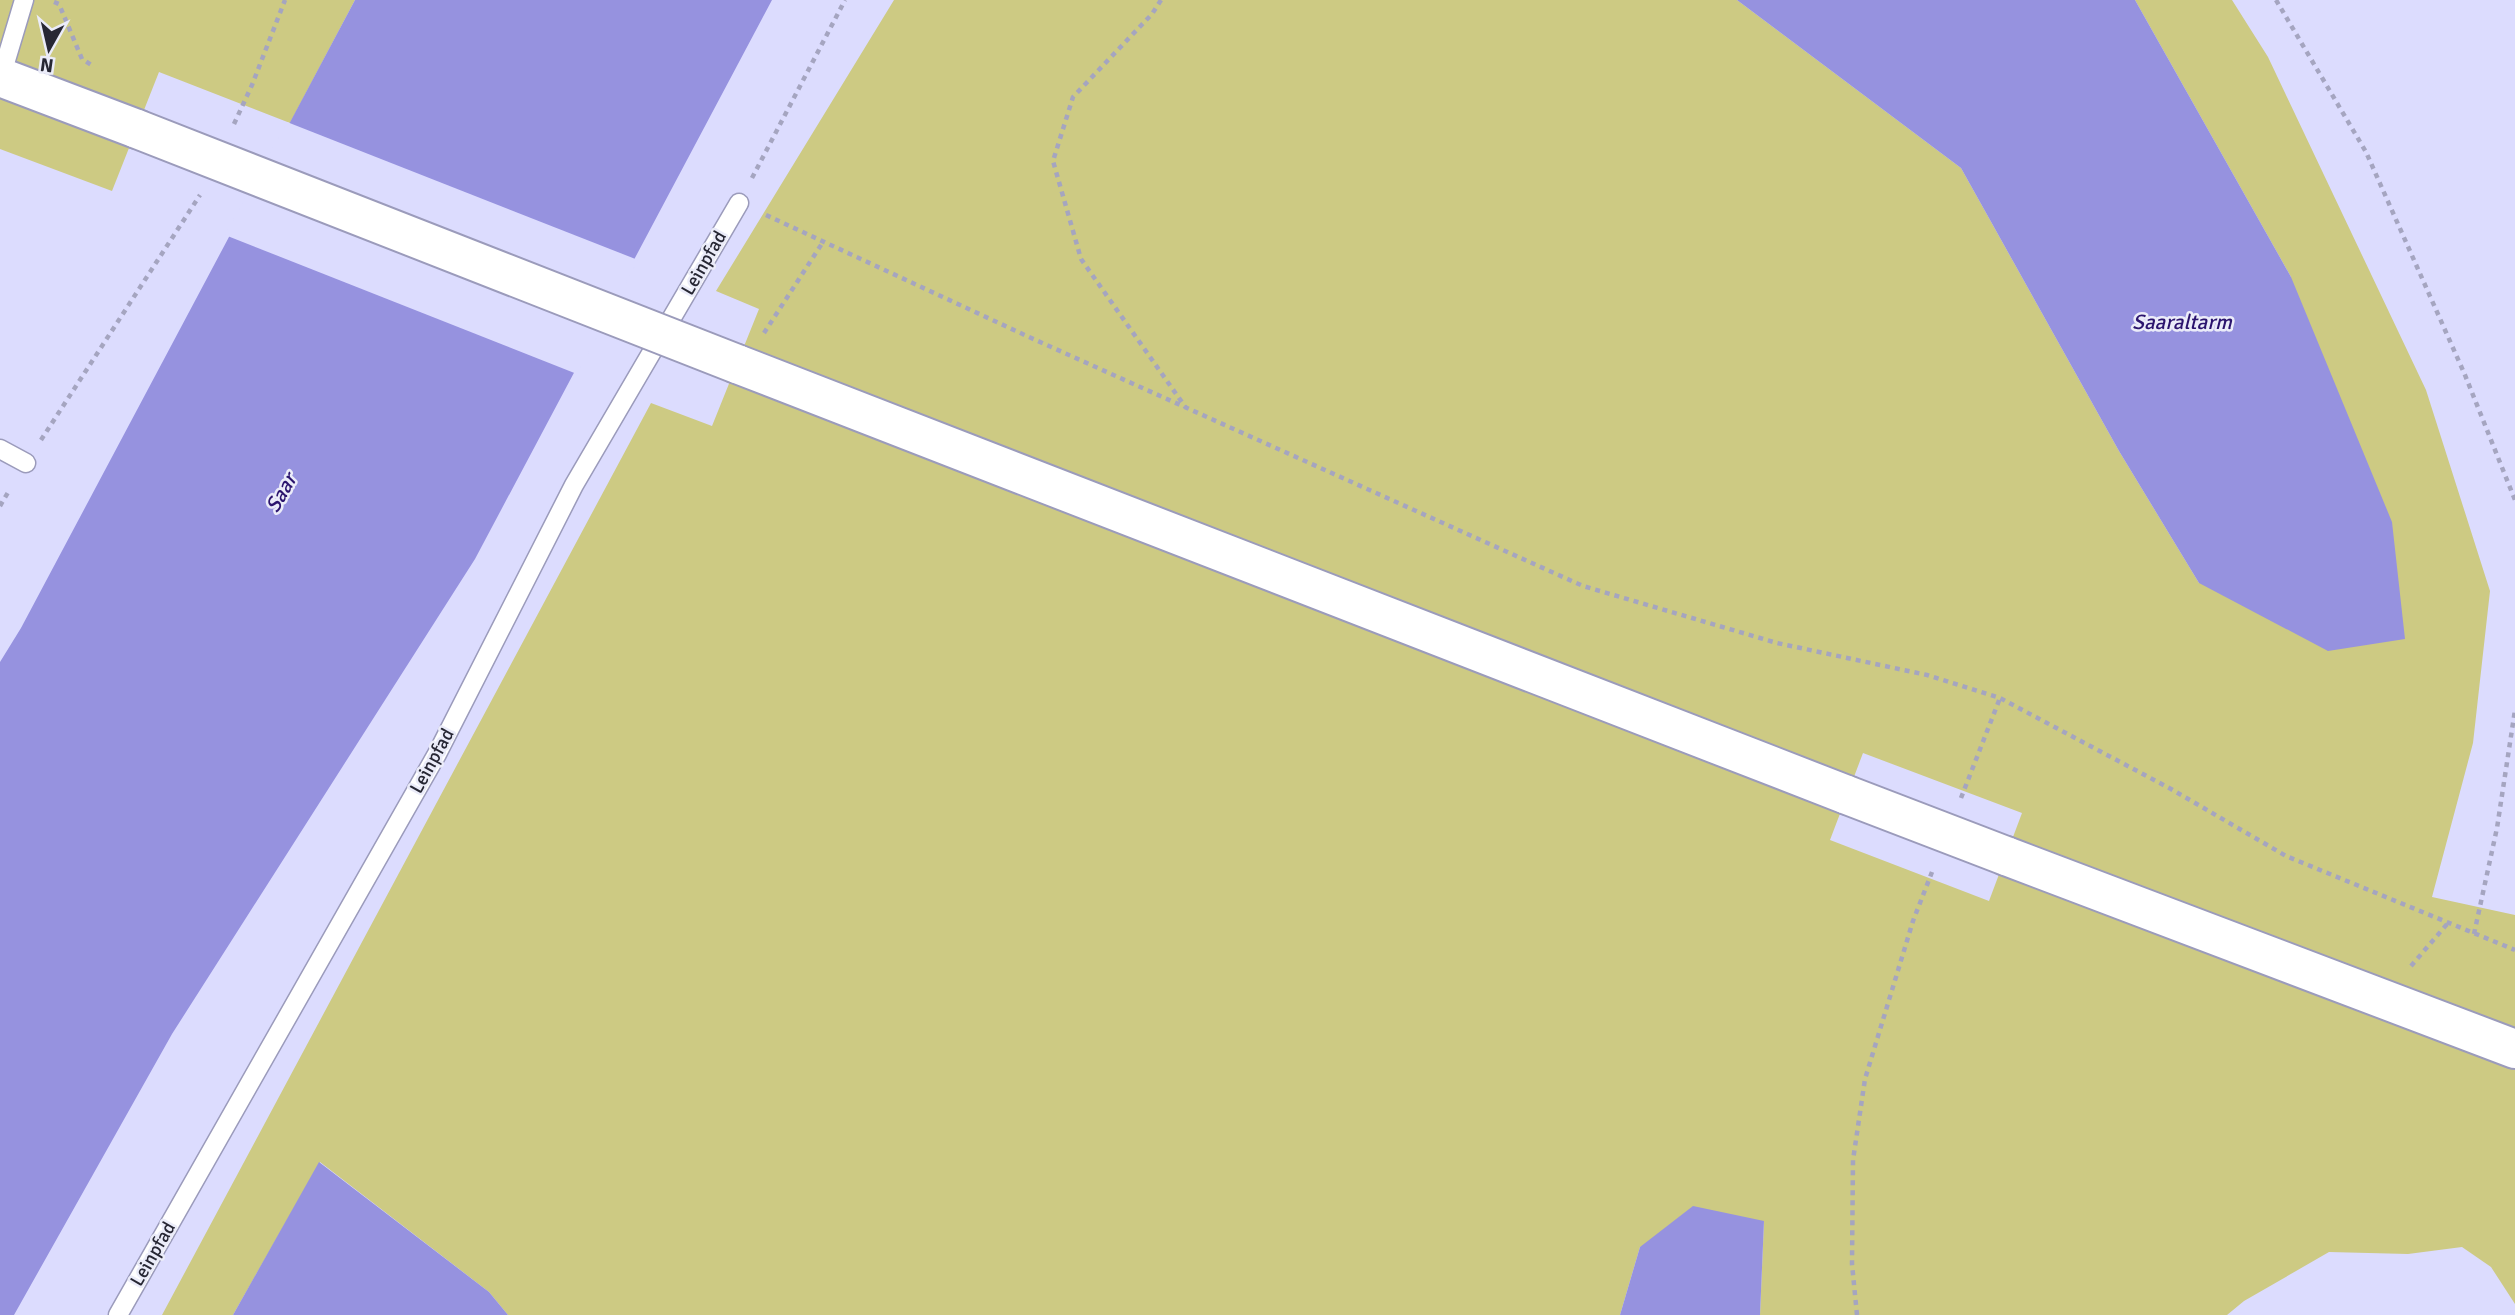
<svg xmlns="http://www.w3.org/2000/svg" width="2515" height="1315" viewBox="0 0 2515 1315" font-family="Signika,sans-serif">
<rect width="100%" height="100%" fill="#dcdcfe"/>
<path fill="#cdca83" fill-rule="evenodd" d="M 0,0 L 355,0 L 290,123 L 159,72 L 112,191 L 0,149 Z
M 894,0 L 1737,0 L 1961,168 L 2119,451 L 2199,583 L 2291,277 L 2135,0 L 2232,0 L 2268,57 L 2426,390 L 2490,591 L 2473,743 L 2432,897 L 2515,915 L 2515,1304 L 2491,1267 L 2462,1247 L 2408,1254 L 2329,1252 L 2244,1301 L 2227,1315 L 1760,1315 L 1764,1221 L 1640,1247 L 1620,1315 L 508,1315 L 489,1292 L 320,1162 L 233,1315 L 162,1315 L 651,403 L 712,426 L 759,309 L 716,291 ZM 1863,753 L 2022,813 L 1989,901 L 1830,840 Z"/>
<path fill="#9692df" d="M 355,0 L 772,0 L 475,559 L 172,1034 L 14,1315 L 0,1315 L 0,662 L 21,628 Z
M 1737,0 L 2135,0 L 2291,277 L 2392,522 L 2405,639 L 2328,651 L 2199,583 L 2119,451 L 1961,168 Z
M 319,1162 L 489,1292 L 508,1315 L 233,1315 Z
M 1693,1206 L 1764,1221 L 1760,1315 L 1620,1315 L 1640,1247 Z"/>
<path fill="#dcdcfe" d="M 287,122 L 638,260 L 577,374 L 225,235 Z"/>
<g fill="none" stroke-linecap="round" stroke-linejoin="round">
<g stroke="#9b9bbb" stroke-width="21">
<path id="lane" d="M 1,77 L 24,0
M 0,449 L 26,463
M 118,1315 L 437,754 L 574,485 L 739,203"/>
</g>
<g stroke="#9b9bbb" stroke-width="42">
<path id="secondary" d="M 0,77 L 137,129
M 737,364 L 1847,795
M 2006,856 L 2515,1049"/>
</g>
<path stroke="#a5a5c0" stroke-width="4.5" stroke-dasharray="5 5" stroke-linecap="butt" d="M 1161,0 L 1152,14 L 1073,97 L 1053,161 L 1081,259 L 1186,408
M 2276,0 L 2366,152 L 2465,375 L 2515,500
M 54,2 L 59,4 L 82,59 L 93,66
M 234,124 L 252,85 L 285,0
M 752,178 L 845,0
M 766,215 L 1029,337 L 1583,586 L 1777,643 L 1927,675 L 2000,698 L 2171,789 L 2286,856 L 2515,950
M 764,333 L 823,242
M 41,440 L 200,195
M 0,506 L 10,489
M 1961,798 L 2000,698
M 2474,934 L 2497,828 L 2515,710
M 2411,966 L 2448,923
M 1857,1315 L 1852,1264 L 1853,1160 L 1865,1079 L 1913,921 L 1932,872"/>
<use href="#lane" stroke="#fff" stroke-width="18"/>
<use href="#secondary" stroke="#fff" stroke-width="38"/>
<g stroke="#9b9bbb" stroke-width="42" stroke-linecap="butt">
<path id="secondary-bridge" d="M 137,129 L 737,364
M 1847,795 L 2006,856"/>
</g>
<use href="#secondary-bridge" stroke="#fff" stroke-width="38"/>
</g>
<g text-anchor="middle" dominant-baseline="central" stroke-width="5" stroke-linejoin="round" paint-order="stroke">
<g font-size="19" fill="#272734" stroke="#ebecf9">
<text transform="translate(704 263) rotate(-60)">Leinpfad</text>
<text transform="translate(432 761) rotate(-61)">Leinpfad</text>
<text transform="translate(153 1254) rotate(-60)">Leinpfad</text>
</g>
<g font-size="21" font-style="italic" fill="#2b146e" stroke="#ebecf9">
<text x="2182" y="322">Saaraltarm</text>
<text transform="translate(281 493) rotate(-60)">Saar</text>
</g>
</g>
<g transform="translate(49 49) rotate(188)" stroke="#ebecf9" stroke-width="5" paint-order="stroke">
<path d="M0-5L12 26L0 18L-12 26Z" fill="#272734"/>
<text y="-10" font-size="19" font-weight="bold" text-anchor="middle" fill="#272734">N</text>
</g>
</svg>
